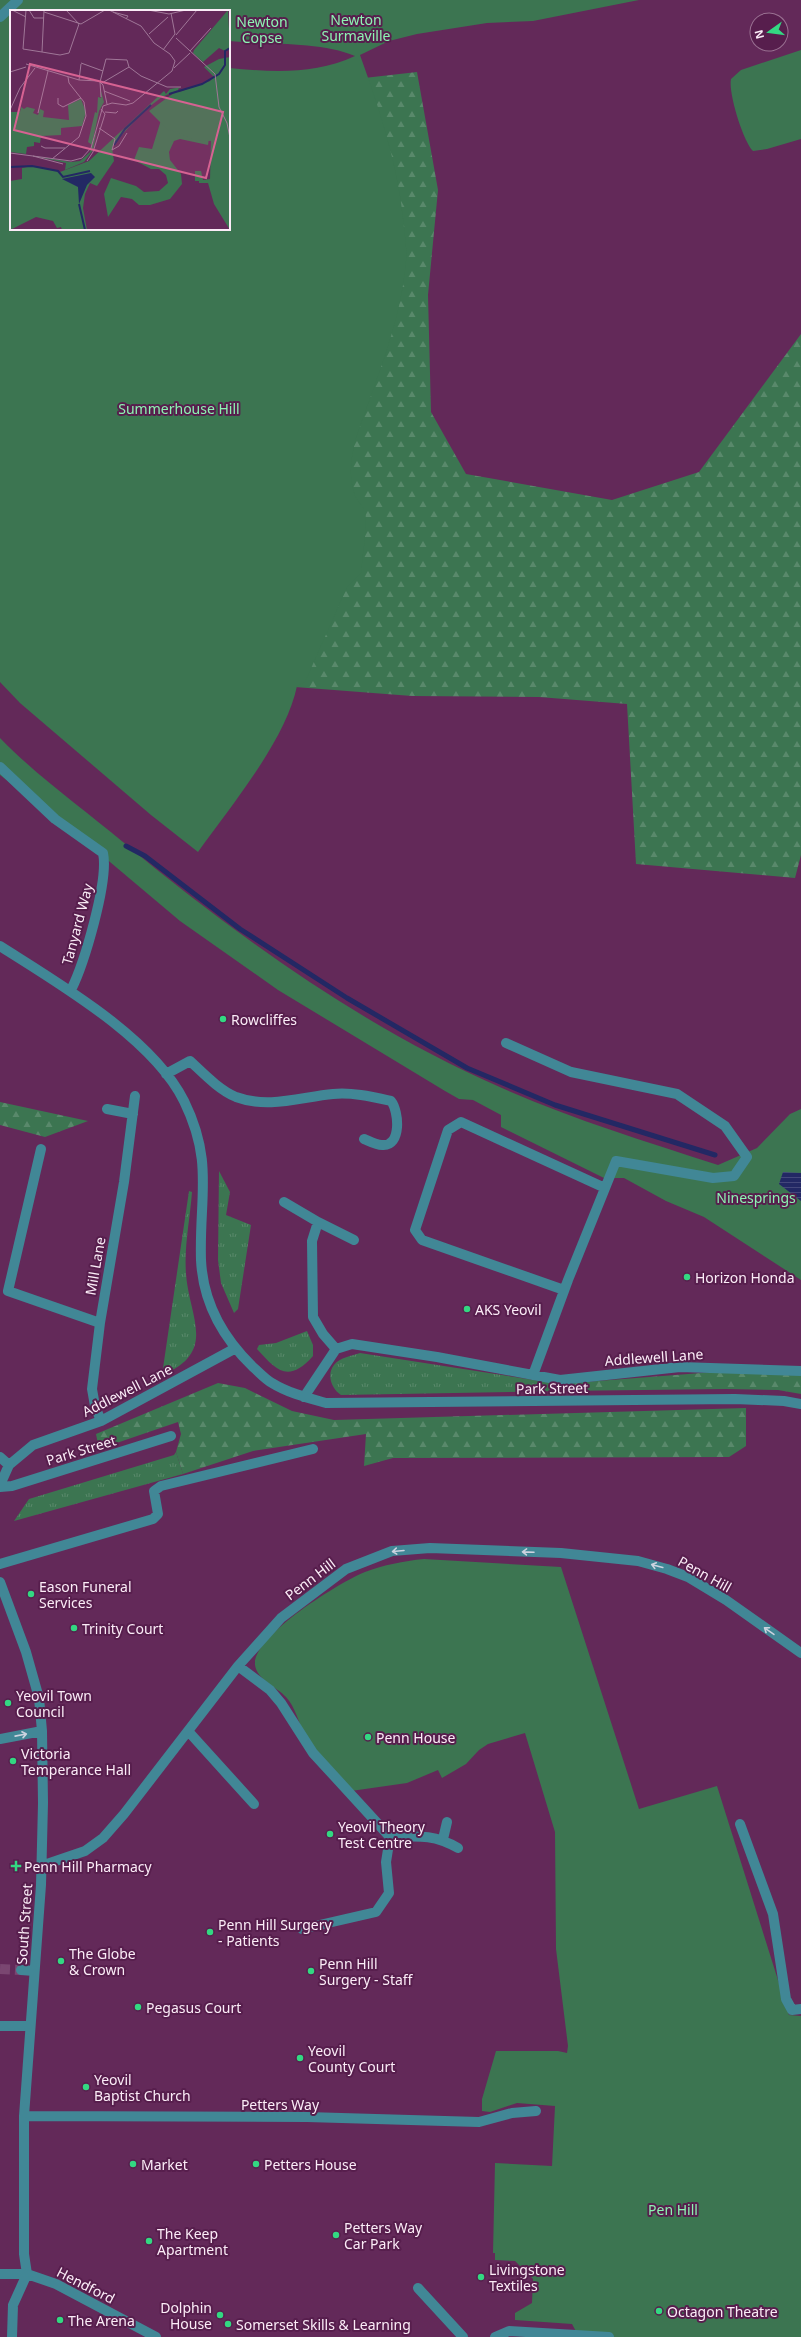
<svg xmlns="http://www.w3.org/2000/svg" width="801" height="2337" viewBox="0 0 801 2337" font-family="'Noto Sans',sans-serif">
<defs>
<pattern id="grass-tufts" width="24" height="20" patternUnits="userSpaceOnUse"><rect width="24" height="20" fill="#3c7551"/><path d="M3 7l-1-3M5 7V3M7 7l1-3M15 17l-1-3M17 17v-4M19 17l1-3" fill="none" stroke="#59896b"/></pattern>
<pattern id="forest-firs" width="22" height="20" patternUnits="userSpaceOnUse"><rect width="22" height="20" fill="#3c7551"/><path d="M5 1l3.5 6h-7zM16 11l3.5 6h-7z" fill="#59896b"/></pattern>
<pattern id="water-rules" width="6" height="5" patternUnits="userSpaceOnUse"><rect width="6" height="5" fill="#232864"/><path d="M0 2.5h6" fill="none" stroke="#44477b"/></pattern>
</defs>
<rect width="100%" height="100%" fill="#632959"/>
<path fill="url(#grass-tufts)" d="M 219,1171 L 230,1192 L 226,1215 L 251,1225 L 238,1309 L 234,1313 L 221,1283 L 218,1260 Z
M 189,1191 L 192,1192 C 190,1219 184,1246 186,1274 C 189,1317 218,1352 162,1375 Z
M 307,1331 L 313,1345 L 313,1356 C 288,1384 276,1370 257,1349 L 259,1345 L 276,1343 Z
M 360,1353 L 559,1384 L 559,1391 L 341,1395 C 332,1389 326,1375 334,1365 C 340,1357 352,1356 360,1353 Z
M 176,1452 L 183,1474 L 14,1521 L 29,1499 L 174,1455 Z"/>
<path fill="url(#forest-firs)" d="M 417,72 L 438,190 L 428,295 L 431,412 L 466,474 L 612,500 L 699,472 L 801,334 L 801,855 L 795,878 L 636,864 L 627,704 L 539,697 L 412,696 L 269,685 L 329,82 Z
M 0,1102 L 88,1121 L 45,1137 L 0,1125 Z
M 727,1371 L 801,1375 L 801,1394 L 778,1390 L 726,1389 L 559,1391 L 559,1384 Z
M 218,1383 L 245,1388 L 292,1411 L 334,1420 L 746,1408 L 746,1446 L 729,1457 L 393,1458 L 364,1466 L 366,1434 L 253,1451 L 183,1474 L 176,1452 L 181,1434 L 178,1422 L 99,1449 L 96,1434 Z"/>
<path fill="#3c7551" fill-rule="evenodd" d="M 0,0 L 639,0 L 533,21 L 487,23 L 417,34 L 389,41 L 360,55 C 380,111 399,168 404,228 C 405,238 407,250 406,261 C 401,322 376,380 356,438 C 351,457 348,476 355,496 C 357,501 363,506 365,511 C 368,524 362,559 361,573 L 347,587 L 305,682 L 297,686 C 286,740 231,806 198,852 L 151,815 L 20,703 L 0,682 ZM 11,11 L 229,11 L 229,41 C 267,45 321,41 355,56 C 314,75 272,72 229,68 L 229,229 L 11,229 Z
M 801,50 L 801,139 L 767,149 L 753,151 C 743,141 728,92 731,79 L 741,70 Z
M 0,738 C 37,776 82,808 123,842 C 238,937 364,1028 502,1088 C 572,1119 645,1141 718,1165 L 757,1148 L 790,1114 L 801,1109 L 801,1280 L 704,1217 L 666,1201 L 624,1178 L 604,1178 L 501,1127 L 501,1115 L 473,1100 L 459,1099 L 445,1091 L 278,990 L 180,921 L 72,830 L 0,775 Z
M 424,1559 L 561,1567 L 639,1809 L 717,1786 L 789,2015 L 801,2016 L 801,2337 L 579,2337 L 572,2324 L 515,2320 L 515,2313 L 532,2303 L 533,2279 L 515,2261 L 495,2260 L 495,2253 L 493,2253 L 495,2163 L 552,2166 L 555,2106 L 517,2103 L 490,2112 L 482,2111 L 482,2099 L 496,2051 L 558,2051 L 567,2053 L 568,2046 L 556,1949 L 555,1832 L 525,1733 L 488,1744 L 479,1750 L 466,1764 L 442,1778 L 438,1770 L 407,1783 L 351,1791 C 335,1773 316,1756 305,1735 C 298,1722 296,1708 286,1697 C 277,1687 257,1680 255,1665 C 252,1636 340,1582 365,1572 C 384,1565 403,1561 424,1559 Z"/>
<path fill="url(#water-rules)" d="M 783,1172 L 801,1173 L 801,1201 L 779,1184 Z"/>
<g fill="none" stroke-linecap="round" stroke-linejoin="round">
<path stroke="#232864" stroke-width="5" d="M 126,846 L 145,856 L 240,929 L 347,998 L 467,1068 L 555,1105 L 715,1155"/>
<path stroke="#7a4671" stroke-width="10" stroke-dasharray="10 5" stroke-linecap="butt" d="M 0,1969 L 21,1970"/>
<path stroke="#418796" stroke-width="10" d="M 0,17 L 18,0
M 0,767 L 55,819 L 103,853 C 109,881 84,964 71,990
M 0,946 C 58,983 153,1038 184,1101 C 214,1162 199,1197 201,1260 C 203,1302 223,1338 253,1367 C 259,1372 265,1379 272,1383 C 288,1393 308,1398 326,1403 L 735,1399 L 784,1401 L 801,1404
M 506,1043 L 571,1072 L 677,1094 L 725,1126 L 747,1157 L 734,1176 L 713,1178 L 616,1161 L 568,1280 L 533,1375
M 166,1074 L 190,1061 C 203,1073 219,1090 236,1097 C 268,1109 301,1097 333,1094 C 352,1092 373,1097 391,1101 C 399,1111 402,1147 382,1145 C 376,1145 369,1141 364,1139
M 107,1109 L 133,1114
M 41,1149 L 8,1291 L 100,1323
M 284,1202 L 318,1222 L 312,1241 L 313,1317 L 323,1334 L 336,1349
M 318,1222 L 354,1240
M 564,1290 L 422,1240 L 415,1230 L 448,1130 L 461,1122 L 605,1188
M 304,1397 L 336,1349 L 352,1344 L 437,1357 L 560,1380 L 680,1367 L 801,1371
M 101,1421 L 95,1406 L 92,1389 L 100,1323 L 124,1182 L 135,1096
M 0,1457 L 9,1465
M 0,1485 L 9,1465 L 33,1445 L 101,1421 L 234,1349
M 0,1487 L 12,1486 L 171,1436
M 0,1564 L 153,1519 L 158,1514 L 154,1491 L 161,1486 L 313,1449
M 0,1582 L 26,1652 L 39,1698 L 42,1731 L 43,1803 L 41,1885 L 24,2116 L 24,2254 L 27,2274
M 238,1666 L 270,1690 L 281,1703 L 313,1753 L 390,1837 L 386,1862 L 389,1893 L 376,1912 L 302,1929
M 188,1731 L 254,1804
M 0,1739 L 42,1731
M 740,1824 L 773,1914 L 786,1999 L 792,2010 L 801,2009
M 390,1837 C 418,1836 434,1834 458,1848
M 443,1839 L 447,1822
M 41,1866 L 85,1851 L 103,1838 L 124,1814 L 238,1666 L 281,1618 L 346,1569 L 392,1551 L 430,1548 L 561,1553 L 638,1561 L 667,1569 L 688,1577 L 726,1600 L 801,1653
M 21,1970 L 34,1971
M 0,2026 L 30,2026
M 24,2116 L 307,2117 L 479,2122 L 512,2113 L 536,2111
M 0,2274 L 27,2274 L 56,2284 L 156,2337
M 418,2288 L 463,2337
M 12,2337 L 13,2305 L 27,2274
M 495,2337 L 509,2331 L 609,2337"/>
</g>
<defs><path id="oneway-shaft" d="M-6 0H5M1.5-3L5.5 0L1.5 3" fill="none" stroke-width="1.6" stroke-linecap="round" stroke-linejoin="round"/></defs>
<g stroke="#ccd3df">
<use href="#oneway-shaft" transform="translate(398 1551) rotate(175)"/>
<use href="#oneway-shaft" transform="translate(528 1552) rotate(-178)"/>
<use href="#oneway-shaft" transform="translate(657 1566) rotate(-165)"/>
<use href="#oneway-shaft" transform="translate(769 1631) rotate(-145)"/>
<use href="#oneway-shaft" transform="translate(21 1735) rotate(-11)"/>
</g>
<g fill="#33d882" stroke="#571e4d" stroke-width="1.5">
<circle cx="223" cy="1019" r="4"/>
<circle cx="687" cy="1277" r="4"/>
<circle cx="467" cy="1309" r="4"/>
<circle cx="31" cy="1594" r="4"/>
<circle cx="74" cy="1628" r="4"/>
<circle cx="8" cy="1703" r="4"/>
<circle cx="368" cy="1737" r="4"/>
<circle cx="13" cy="1761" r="4"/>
<circle cx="330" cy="1834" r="4"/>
<path d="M14 1860h4v4h4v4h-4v4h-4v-4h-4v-4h4z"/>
<circle cx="210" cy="1932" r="4"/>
<circle cx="61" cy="1961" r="4"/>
<circle cx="311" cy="1971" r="4"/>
<circle cx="138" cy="2007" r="4"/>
<circle cx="300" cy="2058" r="4"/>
<circle cx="86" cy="2087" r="4"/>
<circle cx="133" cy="2164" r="4"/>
<circle cx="256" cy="2164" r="4"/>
<circle cx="336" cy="2235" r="4"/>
<circle cx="149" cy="2241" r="4"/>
<circle cx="481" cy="2277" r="4"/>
<circle cx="659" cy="2311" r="4"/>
<circle cx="220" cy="2315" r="4"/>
<circle cx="60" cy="2320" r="4"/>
<circle cx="228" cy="2324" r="4"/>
</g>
<g text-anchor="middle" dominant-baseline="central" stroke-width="4" stroke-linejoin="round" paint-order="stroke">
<g font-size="14" fill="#8df4b2" stroke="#571e4d">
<text x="356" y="19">Newton<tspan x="356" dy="16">Surmaville</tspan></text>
<text x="262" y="21">Newton<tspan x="262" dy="16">Copse</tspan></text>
<text x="179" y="408">Summerhouse Hill</text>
<text x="756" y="1197">Ninesprings</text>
<text x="673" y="2209">Pen Hill</text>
</g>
<g font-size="14" fill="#fbecf7" stroke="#571e4d">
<text transform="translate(77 924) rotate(-75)">Tanyard Way</text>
<text transform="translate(95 1266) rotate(-80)">Mill Lane</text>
<text transform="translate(654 1357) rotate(-4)">Addlewell Lane</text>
<text transform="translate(552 1388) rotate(-1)">Park Street</text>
<text transform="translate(127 1390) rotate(-27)">Addlewell Lane</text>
<text transform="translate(81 1450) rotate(-17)">Park Street</text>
<text transform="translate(705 1574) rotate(29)">Penn Hill</text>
<text transform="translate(310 1579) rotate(-37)">Penn Hill</text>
<text transform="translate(24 1924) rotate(-86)">South Street</text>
<text x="280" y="2104">Petters Way</text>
<text transform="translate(86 2285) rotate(27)">Hendford</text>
</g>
<g font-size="14" fill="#fbecf7" stroke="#571e4d" text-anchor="start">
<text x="231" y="1019">Rowcliffes</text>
<text x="695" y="1277">Horizon Honda</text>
<text x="475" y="1309">AKS Yeovil</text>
<text x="39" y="1586">Eason Funeral<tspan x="39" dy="16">Services</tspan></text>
<text x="82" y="1628">Trinity Court</text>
<text x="16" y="1695">Yeovil Town<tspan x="16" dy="16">Council</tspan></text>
<text x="376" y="1737">Penn House</text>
<text x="21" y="1753">Victoria<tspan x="21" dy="16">Temperance Hall</tspan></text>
<text x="338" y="1826">Yeovil Theory<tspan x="338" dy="16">Test Centre</tspan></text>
<text x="24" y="1866">Penn Hill Pharmacy</text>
<text x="218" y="1924">Penn Hill Surgery<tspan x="218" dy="16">- Patients</tspan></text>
<text x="69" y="1953">The Globe<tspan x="69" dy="16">&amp; Crown</tspan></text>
<text x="319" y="1963">Penn Hill<tspan x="319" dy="16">Surgery - Staff</tspan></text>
<text x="146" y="2007">Pegasus Court</text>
<text x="308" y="2050">Yeovil<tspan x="308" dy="16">County Court</tspan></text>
<text x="94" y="2079">Yeovil<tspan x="94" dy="16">Baptist Church</tspan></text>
<text x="141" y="2164">Market</text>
<text x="264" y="2164">Petters House</text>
<text x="344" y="2227">Petters Way<tspan x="344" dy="16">Car Park</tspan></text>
<text x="157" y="2233">The Keep<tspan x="157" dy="16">Apartment</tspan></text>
<text x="489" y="2269">Livingstone<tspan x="489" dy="16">Textiles</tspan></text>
<text x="212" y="2307" text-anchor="end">Dolphin<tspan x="212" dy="16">House</tspan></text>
<text x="667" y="2311">Octagon Theatre</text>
<text x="68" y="2320">The Arena</text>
<text x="236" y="2324">Somerset Skills &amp; Learning</text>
</g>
</g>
<g transform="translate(10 10)">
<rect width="220" height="220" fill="#632959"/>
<path d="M 91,81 L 94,92 L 89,101 L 82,135 L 78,132 L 85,102 L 87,103 L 88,87 L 91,88 ZM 151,110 L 199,128 L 198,135 L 170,129 L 164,131 L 159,142 L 160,150 L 171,164 L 172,174 L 160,189 L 140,195 L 129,195 L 122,189 L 111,187 L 98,207 L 94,184 L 101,168 L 126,176 L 134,182 L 149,181 L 158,173 L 156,165 L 149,159 L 141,159 L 124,150 L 129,137 L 142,139 ZM 87,120 L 83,140 L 74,152 L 55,160 L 56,153 L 24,146 L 61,152 L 70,151 L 80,142 Z" fill="#3c7551"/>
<path d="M 218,0 L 220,37 L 215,41 L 209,38 L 193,52 L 183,43 L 184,40 ZM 220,47 L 220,220 L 204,194 L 198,173 L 189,173 L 189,171 L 185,171 L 185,161 L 191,161 L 193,170 L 200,169 L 201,131 L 183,130 L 168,122 L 158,120 L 139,101 L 168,80 L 152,87 L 135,100 L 106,131 L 102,138 L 104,151 L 87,176 L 80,173 L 75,184 L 73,198 L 77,220 L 52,220 L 51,217 L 47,218 L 43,211 L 26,207 L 0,220 L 0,171 L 12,169 L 12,158 L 24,156 L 50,162 L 79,151 L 154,81 L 156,84 L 160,79 L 171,77 L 168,79 L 169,82 L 200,71 L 204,67 L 194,57 L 209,49 ZM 71,89 L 76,102 L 72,116 L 51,118 L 51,125 L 31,126 L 30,133 L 24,132 L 24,136 L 17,137 L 16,144 L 0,142 L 1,102 L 10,102 L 11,97 L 14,99 L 17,97 L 25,99 L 23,103 L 28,105 L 30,99 L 34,101 L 33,107 L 59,110 L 58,95 Z" fill="#3c7551"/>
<path d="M 81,163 L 85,167 L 77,175 L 69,194 L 68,177 L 52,169 Z" fill="#232864"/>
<path fill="none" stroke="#232864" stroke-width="2" d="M 159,84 L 192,74 L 209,64 L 215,55 L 215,41 L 220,38M 104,135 L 115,119 L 141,95M 0,157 L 22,156 L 48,161 L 53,167 L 80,161M 69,194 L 75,220"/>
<path fill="none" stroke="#a07798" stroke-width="1" d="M 2,0 L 16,7M 16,0 L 13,39 L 32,42M 19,0 L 24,8 L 34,8M 56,0 L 69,14M 138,0 L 159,4 L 176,0M 34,2 L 71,14 L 95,0M 103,2 L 118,6 L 116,9M 139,24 L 158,7M 166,25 L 187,0M 166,28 L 205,64 L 209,97 L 217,113 L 220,128M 153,40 L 165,24 L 161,3M 180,41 L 201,18M 32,42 L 50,45 L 59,43 L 69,14M 32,42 L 34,0M 71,53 L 93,61M 16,54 L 69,70 L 89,71 L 93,75 L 97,94M 119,57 L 131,66 L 157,77 L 171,77M 164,58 L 180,43M 0,62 L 16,57M 69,70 L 71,54M 92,73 L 119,57M 94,81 L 120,91M 91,87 L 90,72 L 96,49 L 117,50 L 119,57M 48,88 L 48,94 L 53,97 L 71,88M 0,100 L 10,78 L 25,58M 95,102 L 106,103 L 108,101M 28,103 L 38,61M 89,118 L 105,129 L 102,140 L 109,136 L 117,123M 31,136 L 35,138 L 55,138M 0,143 L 61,151 L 72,148 L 81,138 L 93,96 L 102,93 L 116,95 L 123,93 L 162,61 L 165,51 L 160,44 L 144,33 L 131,16 L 99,0M 23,146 L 53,154M 42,149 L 69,127 L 76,106 L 74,92 L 59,73 L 58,67M 77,151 L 83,142 L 95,104 L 91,99"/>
<path fill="#d66292" fill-opacity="0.15" stroke="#d66292" stroke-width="2" d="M 20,54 L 213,102 L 196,168 L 4,120 Z"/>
<rect width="220" height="220" fill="none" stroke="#fbecf7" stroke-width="2"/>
</g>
<g transform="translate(769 32) rotate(256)"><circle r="19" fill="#571e4d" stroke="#997091"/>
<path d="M0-3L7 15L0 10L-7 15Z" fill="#33d882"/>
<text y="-6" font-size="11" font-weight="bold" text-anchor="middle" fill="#fbecf7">N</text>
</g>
</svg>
